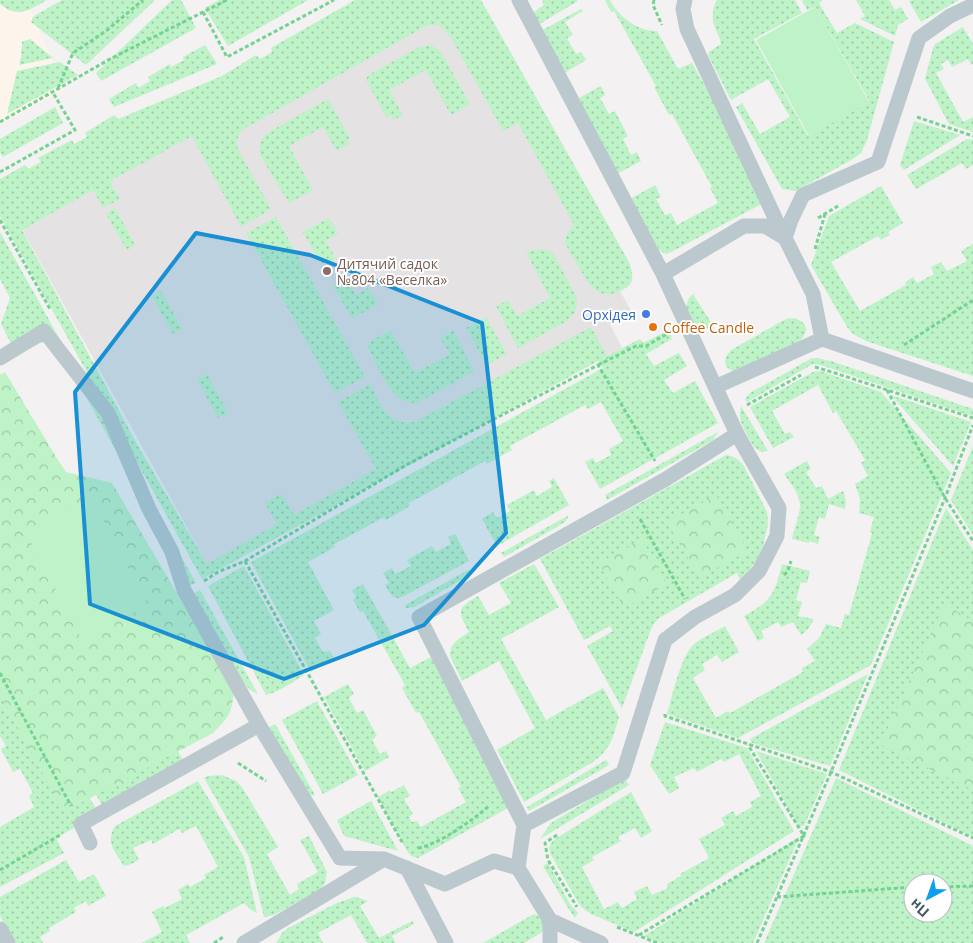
<svg xmlns="http://www.w3.org/2000/svg" width="973" height="943" viewBox="0 0 973 943" font-family="'Open Sans',sans-serif">
<defs>
<pattern id="grass-dots" width="8" height="8" patternUnits="userSpaceOnUse" patternTransform="scale(1.25)"><rect width="8" height="8" fill="#bef3c8"/><path d="M2 2h.1M6 6h.1" fill="none" stroke="#9cc8a6" stroke-width="1.8" stroke-linecap="round"/></pattern>
<pattern id="park-crowns" width="20" height="18" patternUnits="userSpaceOnUse" patternTransform="scale(1.25)"><rect width="20" height="18" fill="#bef3c8"/><path d="M2 6a3 3 0 1 1 6 0M12 15a3 3 0 1 1 6 0" fill="none" stroke="#9cc8a6"/></pattern>
</defs>
<rect width="100%" height="100%" fill="#f3f1f1"/>
<path fill="#fdf4eb" d="M 0,0 L 26,0 L 65,89 L 0,125 Z"/>
<path fill="#e4e2e3" d="M 435,0 L 453,0 L 632,312 L 610,324 L 622,348 L 207,564 L 22,229 Z"/>
<path fill="url(#grass-dots)" fill-rule="evenodd" d="M 0,0 L 47,0 C 29,10 18,19 0,4 Z
M 62,0 L 155,0 L 86,65 L 31,22 L 33,17 L 36,15 Z
M 172,0 L 181,0 L 196,28 L 101,81 L 96,73 Z
M 219,0 L 308,0 L 228,46 L 205,8 Z
M 355,0 L 481,0 L 630,264 C 631,269 633,274 632,280 C 631,284 628,287 624,289 C 609,298 599,295 588,283 L 566,245 C 564,236 568,232 574,225 L 518,123 L 503,131 L 453,41 C 445,29 439,20 424,27 L 242,130 C 237,137 236,140 238,149 L 271,209 L 241,227 L 192,136 L 110,181 L 120,199 L 103,208 L 93,190 L 22,230 L 138,446 L 207,564 L 277,524 L 265,503 L 281,494 L 294,515 L 376,469 L 338,402 L 370,384 C 381,405 387,426 415,422 L 591,327 L 607,356 L 640,339 L 643,343 L 669,330 L 672,339 L 646,354 L 654,366 L 679,353 L 687,366 L 664,380 L 673,393 L 695,381 L 718,423 L 600,489 L 585,462 L 593,458 L 596,463 L 611,455 L 609,449 L 623,441 L 601,402 L 588,409 L 585,405 L 510,446 L 512,450 L 487,464 L 485,461 L 409,503 L 410,506 L 386,520 L 384,517 L 333,545 L 335,547 L 308,562 L 334,610 L 314,621 L 321,634 L 315,638 L 323,652 L 330,651 L 335,659 L 311,672 L 251,562 L 603,368 L 598,361 L 202,579 L 0,216 L 0,179 L 25,165 L 28,169 L 41,162 L 38,158 L 72,140 L 74,144 L 87,137 L 85,133 L 114,115 L 118,119 L 222,76 L 256,55 L 260,59 L 272,52 L 271,48 Z
M 542,0 L 577,0 L 578,1 L 536,26 L 529,15 L 544,5 Z
M 605,0 L 610,0 C 618,16 638,32 657,31 L 678,69 L 692,63 L 769,200 L 673,251 L 666,254 L 659,250 L 630,199 L 655,185 L 661,197 L 656,199 L 665,215 L 671,213 L 677,225 L 718,203 L 710,188 L 712,187 L 672,114 L 669,115 L 654,87 L 656,86 L 614,11 L 611,12 Z
M 717,0 L 795,0 L 802,13 L 754,39 L 808,136 L 869,100 L 815,7 L 807,10 L 802,0 L 823,0 L 819,3 L 837,33 L 855,23 L 894,42 L 867,140 L 861,153 L 853,159 L 799,189 L 796,191 L 782,189 L 736,107 L 742,103 L 760,134 L 790,117 L 768,79 L 731,100 L 708,55 L 709,52 L 721,44 C 719,32 711,26 713,12 C 714,7 714,4 717,0 Z
M 856,0 L 889,0 L 895,10 L 901,7 L 908,19 L 898,25 L 895,36 L 860,19 L 865,16 Z
M 912,0 L 959,0 L 921,22 L 909,1 Z
M 581,9 L 583,11 L 565,22 L 573,35 L 567,38 L 576,54 L 581,52 L 586,60 L 563,74 L 539,32 Z
M 963,27 L 973,44 L 973,64 L 971,65 L 968,59 L 952,67 L 948,60 L 941,64 L 944,69 L 936,73 L 963,122 L 973,117 L 973,132 L 949,124 L 925,79 L 933,48 L 935,44 Z
M 30,39 L 53,58 L 19,65 L 21,57 L 22,42 Z
M 205,45 L 217,64 L 114,107 L 109,99 L 136,83 L 138,88 L 150,81 L 148,77 L 170,64 L 171,67 L 184,60 L 183,57 Z
M 431,45 L 434,47 L 441,52 L 470,104 L 451,115 L 426,70 L 389,90 L 403,115 L 393,120 L 390,115 L 386,117 L 366,80 L 367,77 L 372,73 L 420,47 Z
M 60,62 L 78,75 L 7,114 L 17,71 Z
M 601,86 L 605,95 L 600,98 L 609,114 L 615,111 L 628,136 L 623,139 L 631,155 L 637,152 L 641,161 L 617,174 L 577,99 Z
M 328,99 L 350,138 L 347,140 L 349,144 L 337,151 L 323,127 L 289,146 L 313,190 L 289,203 L 260,155 L 260,142 L 266,134 L 271,131 Z
M 55,107 L 63,123 L 3,157 L 0,152 L 0,139 Z
M 914,121 L 960,135 L 904,170 L 900,165 Z
M 967,139 L 973,140 L 973,165 L 966,169 L 962,163 L 916,189 L 907,175 Z
M 881,186 L 903,223 L 888,232 L 890,235 L 881,240 L 878,236 L 831,262 L 860,311 L 906,285 L 905,282 L 913,277 L 917,283 L 934,274 L 931,267 L 941,262 L 947,271 L 967,261 L 961,251 L 973,244 L 973,376 L 866,341 L 853,334 L 847,327 L 811,265 L 829,216 Z
M 115,208 L 135,245 L 127,250 L 106,214 Z
M 276,217 L 365,377 L 335,393 L 246,233 Z
M 329,218 L 338,234 L 326,241 L 335,257 L 333,261 L 326,264 L 320,262 L 303,232 Z
M 0,232 L 196,583 L 190,585 L 53,337 L 17,355 L 1,324 L 10,298 L 0,279 Z
M 540,249 L 549,251 L 554,255 L 576,296 L 577,301 L 575,312 L 567,321 L 518,348 L 496,306 L 508,300 L 517,316 L 550,298 L 526,252 Z
M 343,279 L 348,279 L 356,295 L 368,288 L 378,304 L 355,317 L 353,318 L 350,316 L 334,287 L 336,283 Z
M 161,291 L 182,329 L 173,334 L 152,296 Z
M 693,294 L 714,327 C 706,330 700,330 693,326 L 686,306 L 689,298 Z
M 486,317 L 507,354 L 487,365 L 466,328 Z
M 794,318 C 810,323 809,334 797,343 L 736,372 C 723,369 722,359 731,350 L 786,319 Z
M 390,330 L 415,373 L 450,354 L 440,338 L 453,330 L 474,371 L 418,403 C 411,403 405,402 399,398 C 387,389 375,361 368,347 L 370,342 Z
M 812,358 L 816,358 L 831,361 L 973,409 L 973,415 L 972,416 L 821,365 L 813,364 L 747,402 L 745,399 L 750,393 Z
M 820,371 L 881,392 L 951,473 L 871,665 L 738,738 L 667,714 C 672,697 681,655 694,644 C 703,637 715,632 725,626 L 739,652 L 722,662 L 717,655 L 702,664 L 705,670 L 693,678 L 716,718 L 728,711 L 730,713 L 803,672 L 802,668 L 815,661 L 807,649 L 819,638 L 826,624 L 841,628 L 845,614 L 849,615 L 872,533 L 870,532 L 874,517 L 859,513 L 860,499 L 855,484 L 868,476 L 861,463 L 865,460 L 836,411 L 833,413 L 818,385 L 772,411 L 785,434 L 790,432 L 794,437 L 773,448 L 750,407 L 813,372 Z
M 207,374 L 228,413 L 218,418 L 197,379 Z
M 891,395 L 971,422 L 953,466 Z
M 741,406 L 768,451 L 761,452 L 754,447 L 752,444 C 745,431 737,421 741,406 Z
M 718,432 L 713,440 L 607,500 L 605,495 Z
M 973,446 L 973,535 L 951,500 Z
M 726,455 C 735,456 739,460 744,466 L 767,512 L 768,524 L 763,546 L 758,557 L 752,567 L 740,580 L 737,573 L 659,618 L 654,623 L 650,632 L 622,708 L 587,646 L 613,631 L 610,626 L 584,640 L 540,559 Z
M 807,461 L 811,469 L 806,472 L 816,488 L 822,486 L 828,499 L 843,491 L 846,500 L 845,509 L 829,504 L 825,519 L 819,517 L 814,535 L 820,537 L 818,544 L 810,541 L 809,543 L 792,539 C 794,529 799,517 800,507 C 801,495 790,483 784,474 Z
M 554,478 L 569,505 L 497,546 L 482,519 L 493,512 L 497,518 L 510,511 L 507,505 L 534,490 L 537,496 L 552,487 L 549,481 Z
M 946,508 L 973,550 L 973,837 L 839,770 Z
M 569,515 L 566,521 L 557,527 L 504,557 L 501,553 Z
M 455,534 L 469,561 L 404,596 C 393,602 391,594 385,585 L 389,583 L 383,573 L 392,568 L 395,574 L 411,566 L 407,560 L 432,546 L 436,552 L 451,544 L 448,537 Z
M 534,564 L 559,607 L 501,639 L 546,720 L 603,688 L 619,717 C 613,737 611,749 593,762 L 524,802 L 497,750 L 535,728 L 499,661 L 462,681 L 450,656 C 450,642 459,639 469,632 C 458,612 456,608 478,596 L 489,615 L 511,603 L 499,583 Z
M 782,564 L 810,571 L 807,583 L 801,582 L 796,600 L 802,602 L 798,616 L 814,619 L 808,629 L 801,635 L 793,622 L 781,627 L 778,622 L 761,631 L 764,638 L 758,641 L 744,616 C 772,601 775,593 782,564 Z
M 244,566 L 304,675 C 292,682 280,692 266,695 L 208,586 Z
M 470,569 L 466,577 L 463,579 L 414,607 L 406,608 L 405,605 Z
M 363,584 L 410,668 L 431,657 L 508,808 L 418,858 L 411,856 L 407,851 L 378,797 L 390,790 L 391,792 L 404,785 L 410,796 L 404,799 L 413,814 L 409,817 L 412,822 L 417,821 L 421,827 L 466,802 L 458,788 L 461,787 L 419,712 L 416,713 L 402,688 L 405,685 L 363,611 L 360,612 L 353,600 L 356,597 L 352,590 Z
M 200,590 L 258,694 L 250,690 L 242,681 L 194,593 Z
M 0,645 L 99,814 L 56,838 L 64,853 L 0,887 L 0,827 L 34,807 L 29,796 L 33,793 L 20,769 L 13,772 L 1,749 L 6,746 L 0,736 Z
M 868,674 L 830,766 L 752,743 L 750,739 Z
M 348,684 L 354,694 L 349,698 L 357,713 L 363,710 L 377,736 L 372,740 L 380,754 L 386,751 L 389,757 L 365,771 L 324,697 Z
M 317,701 L 358,775 L 323,794 L 282,720 Z
M 665,722 L 747,748 L 794,831 L 634,932 L 591,914 L 585,910 L 579,904 L 551,855 L 549,848 L 551,843 L 555,839 L 631,792 L 652,831 L 641,838 L 635,828 L 618,837 L 621,841 L 592,857 L 594,860 L 582,867 L 604,909 L 618,902 L 622,908 L 637,899 L 634,892 L 647,886 L 652,895 L 668,888 L 667,884 L 681,876 L 680,874 L 709,858 L 699,839 L 725,825 L 721,818 L 733,811 L 736,816 L 752,807 L 750,802 L 761,796 L 739,754 L 724,762 L 721,759 L 697,772 L 694,768 L 674,777 L 679,788 L 669,794 L 650,765 Z
M 275,724 L 315,795 L 312,796 L 305,792 L 268,728 Z
M 164,727 L 186,765 L 106,812 L 83,772 Z
M 756,751 L 827,774 L 804,826 L 799,827 Z
M 606,760 L 609,764 L 606,767 L 529,811 L 527,807 Z
M 222,775 L 236,781 L 242,787 L 278,847 L 267,854 L 290,895 L 299,889 L 297,884 L 318,872 L 300,840 L 309,836 L 327,872 L 325,883 L 320,890 L 276,914 L 266,917 L 264,917 L 249,857 L 204,778 L 208,776 Z
M 625,778 L 629,785 L 540,839 L 551,823 Z
M 836,778 L 973,846 L 973,943 L 764,943 ZM 913,883 L 943,883 L 943,913 L 913,913 Z
M 198,781 L 244,857 L 257,913 L 251,910 L 244,903 L 186,935 L 190,943 L 142,943 L 162,932 L 152,912 L 163,906 L 165,908 L 182,899 L 178,890 L 188,884 L 190,887 L 206,878 L 204,875 L 218,867 L 196,826 L 182,833 L 179,829 L 153,844 L 151,840 L 133,848 L 139,860 L 127,866 L 126,865 L 124,866 C 115,851 105,843 115,826 Z
M 371,801 L 398,851 L 344,836 L 337,820 Z
M 799,837 L 753,943 L 660,943 L 644,936 Z
M 66,860 L 79,882 L 94,874 L 106,896 L 88,906 L 86,901 L 74,908 L 76,912 L 49,928 L 50,931 L 40,937 L 43,943 L 14,943 L 0,916 L 0,897 Z
M 548,863 L 570,904 L 578,913 L 575,918 L 568,908 L 543,866 Z
M 354,897 L 359,898 L 368,901 L 360,906 L 379,938 L 412,921 L 414,924 L 392,936 L 396,943 L 367,943 L 351,915 L 318,933 L 323,943 L 276,943 L 282,933 L 288,928 L 337,903 Z
M 534,914 L 539,916 L 543,919 L 543,930 L 541,933 L 524,943 L 483,943 Z"/>
<path fill="url(#park-crowns)" d="M 5,372 L 58,460 L 66,472 L 112,483 L 234,690 C 232,713 229,717 213,733 L 64,812 L 0,695 L 0,375 Z
M 716,495 L 748,551 L 699,578 L 667,522 Z
M 642,539 L 667,584 L 624,608 L 599,563 Z
M 945,603 L 973,622 L 973,790 L 880,745 Z"/>
<path fill="#bef3c8" d="M 815,7 L 869,102 L 809,136 L 756,40 Z
M 91,497 L 148,605 L 82,640 L 25,531 Z"/>
<g fill="none" stroke-linecap="round" stroke-linejoin="round">
<path stroke="#73d391" stroke-width="3" stroke-dasharray="4 2.5" stroke-linecap="butt" d="M 654,0 L 653,5 L 662,25
M 203,12 L 227,57 L 334,0
M 58,88 L 73,53 L 106,31 L 143,0
M 917,117 L 973,136
M 0,122 L 110,59 L 227,0
M 0,172 L 75,130 L 52,91
M 818,218 L 838,206
M 0,220 L 50,309
M 815,249 L 825,214
M 904,345 L 973,300
M 598,365 L 636,346 L 646,346 L 667,334
M 815,367 L 835,373 L 973,418
M 887,390 L 945,498 L 973,541
M 747,405 L 801,375
M 640,519 L 685,599
M 245,561 L 402,842
M 784,575 L 788,571 L 791,561
M 204,581 L 218,572 L 245,561 L 408,464 L 598,365 L 655,461
M 0,673 L 71,806
M 665,714 L 665,716 L 831,772 L 973,838
M 238,763 L 266,781
M 557,835 L 545,843 L 548,860 L 577,907
M 418,848 C 438,845 473,820 489,806
M 0,870 L 62,834
M 943,887 L 973,886
M 777,897 L 913,887
M 617,927 L 657,943
M 639,935 L 804,836 L 748,745
M 214,943 L 223,937
M 757,943 L 831,772 L 945,498 L 973,425"/>
<path stroke="#bbc9ce" stroke-width="15" d="M 519,0 L 663,274 L 737,434 L 666,479 L 419,617 L 524,825 L 518,868 L 550,920 L 601,943
M 685,0 L 683,9 L 687,29 L 776,220 L 813,294 L 822,339
M 663,274 L 744,226 L 765,226 L 785,238 L 791,220 L 803,195 L 878,162 L 919,38 L 950,16 L 973,5
M 0,358 L 44,331 L 108,413 L 149,509 L 172,552 L 184,590 L 259,725 L 340,858 L 384,859 L 445,884 L 494,861 L 518,868
M 715,387 L 822,339 L 973,391
M 524,825 L 623,773 L 665,640 L 695,617 L 735,595 L 759,571 L 777,536 L 779,508 L 737,434
M 90,843 L 81,824 L 259,725
M 407,868 L 446,943
M 550,920 L 550,943
M 0,929 L 8,943
M 244,943 L 384,859"/>
</g>
<path fill="#198fd4" fill-opacity="0.2" stroke="#198fd4" stroke-width="4" stroke-linejoin="round" d="M 196,233 L 310,255 L 482,323 L 506,533 L 424,625 L 284,679 L 90,604 L 75,392 Z"/>
<circle fill="#8d6e63" stroke="#fff" stroke-width="2" cx="327" cy="271" r="5"/>
<circle fill="#3f7fe0" stroke="#fff" stroke-width="2" cx="646" cy="314" r="5"/>
<circle fill="#e8710a" stroke="#fff" stroke-width="2" cx="653" cy="327" r="5"/>
<g text-anchor="middle" dominant-baseline="central" stroke-width="4" stroke-linejoin="round" paint-order="stroke">
<g font-size="14" fill="#785e54" stroke="#fff" text-anchor="start">
<text x="337" y="263">Дитячий садок<tspan x="337" dy="16">№804 «Веселка»</tspan></text>
</g>
<g font-size="14" fill="#366cbe" stroke="#fff" text-anchor="end">
<text x="636" y="314">Орхідея</text>
</g>
<g font-size="14" fill="#c56008" stroke="#fff" text-anchor="start">
<text x="663" y="327">Coffee Candle</text>
</g>
</g>
<g transform="translate(928 898) rotate(221)"><circle r="24" fill="#ffffff" stroke="#b5bdbf"/>
<path d="M0-4L9 19L0 12L-9 19Z" fill="#0d9df1"/>
<text y="-8" font-size="14" font-weight="bold" text-anchor="middle" fill="#475960">Пн</text>
</g>
</svg>
